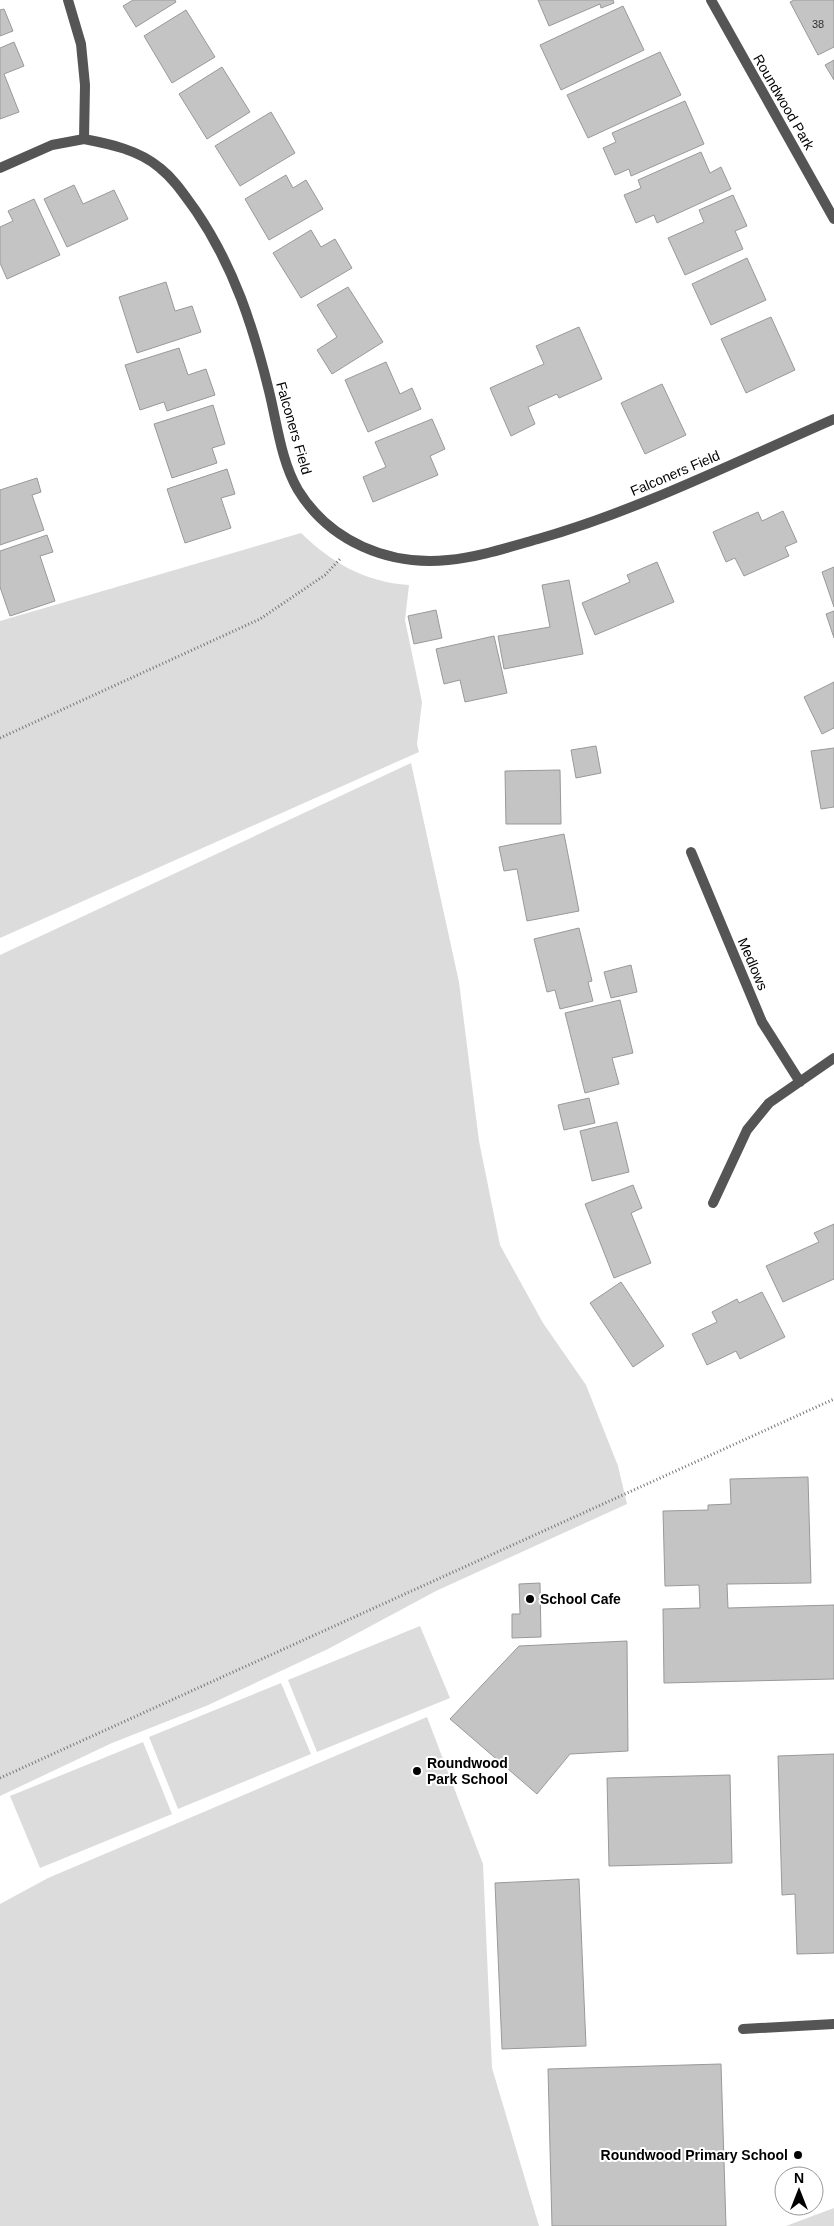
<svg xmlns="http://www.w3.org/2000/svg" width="834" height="2226" viewBox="0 0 834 2226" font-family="Arial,sans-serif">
<rect width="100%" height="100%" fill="#fff"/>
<path fill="#dcdcdc" d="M 301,533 C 332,563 365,582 409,585 L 405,620 L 422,702 L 417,744 L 419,752 L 0,938 L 0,621 Z
M 411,763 L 459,982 L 479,1141 L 500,1245 L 543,1323 L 586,1385 L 618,1466 L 627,1504 L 436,1591 L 328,1649 L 206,1706 L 112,1743 L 0,1796 L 0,955 Z
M 420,1626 L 450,1698 L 317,1752 L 288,1680 Z
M 281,1683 L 311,1754 L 178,1809 L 149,1737 Z
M 427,1717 L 483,1864 L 492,2068 L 539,2226 L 0,2226 L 0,1904 L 48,1878 Z
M 143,1742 L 172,1814 L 40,1868 L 10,1796 Z
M 834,2208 L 834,2226 L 786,2226 Z"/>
<path fill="#c4c4c4" stroke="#999" d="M 133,0 L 175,0 L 176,2 L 136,27 L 123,6 Z
M 538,0 L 613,0 L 614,3 L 601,8 L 600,4 L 549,26 Z
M 794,0 L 834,0 L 834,47 L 818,55 L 790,2 Z
M 623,6 L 644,50 L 561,90 L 540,45 Z
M 4,9 L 13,31 L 0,36 L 0,10 Z
M 186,10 L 215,57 L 172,83 L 144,36 Z
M 14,42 L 24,66 L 4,74 L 19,112 L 0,119 L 0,48 Z
M 660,52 L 681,95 L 588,138 L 567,95 Z
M 834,60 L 834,80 L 825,65 Z
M 222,67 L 250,112 L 207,139 L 179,94 Z
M 685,101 L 704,144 L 631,176 L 629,169 L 615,175 L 603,148 L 616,142 L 612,133 Z
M 271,112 L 295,153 L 240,186 L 215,146 Z
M 701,152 L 710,173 L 721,167 L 731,189 L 657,223 L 654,215 L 636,223 L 624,195 L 641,188 L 638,180 Z
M 286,175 L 293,188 L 306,180 L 323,209 L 269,240 L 245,199 Z
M 74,185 L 83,204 L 114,190 L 128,219 L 67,247 L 44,199 Z
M 733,195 L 747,226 L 735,231 L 743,249 L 685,275 L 668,238 L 704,222 L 699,210 Z
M 34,199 L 60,255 L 7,279 L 0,263 L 0,227 L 13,221 L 8,211 Z
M 311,230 L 321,247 L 335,239 L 352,268 L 301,298 L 273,253 Z
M 747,258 L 766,300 L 711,325 L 692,284 Z
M 166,282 L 175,311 L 192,306 L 201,332 L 137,353 L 119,297 Z
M 348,287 L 383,342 L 332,374 L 317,350 L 337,337 L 317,305 Z
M 771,317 L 795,370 L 746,393 L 721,339 Z
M 579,327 L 602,379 L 559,398 L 557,394 L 528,407 L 535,424 L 511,436 L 490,388 L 544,364 L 536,346 Z
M 179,348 L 188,375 L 206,369 L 215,395 L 167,411 L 164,402 L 140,410 L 125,365 Z
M 386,362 L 400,394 L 412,388 L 421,409 L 368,432 L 345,380 Z
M 662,384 L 686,435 L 645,454 L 621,403 Z
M 213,405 L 225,444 L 212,448 L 217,463 L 172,478 L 154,424 Z
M 432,419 L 445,449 L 430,456 L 438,475 L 373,502 L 363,477 L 386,467 L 375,442 Z
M 227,469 L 235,494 L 221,498 L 231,528 L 185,543 L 167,489 Z
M 37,478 L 41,492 L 32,495 L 44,530 L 0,545 L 0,490 Z
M 783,511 L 797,542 L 785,547 L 789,556 L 744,576 L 735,558 L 726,562 L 713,532 L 758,512 L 762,521 Z
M 47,535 L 53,552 L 40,556 L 55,601 L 10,616 L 0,587 L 0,551 Z
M 657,562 L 674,602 L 595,635 L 582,603 L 630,582 L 627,575 Z
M 834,567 L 834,607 L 822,572 Z
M 569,580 L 583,654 L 504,669 L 498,636 L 550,627 L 542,585 Z
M 436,610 L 442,638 L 414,644 L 408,616 Z
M 834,611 L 834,638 L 826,614 Z
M 494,636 L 507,693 L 465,702 L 460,680 L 444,684 L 436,649 Z
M 834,682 L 834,728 L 822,734 L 804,697 Z
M 596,746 L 601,773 L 576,778 L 571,750 Z
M 834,748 L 834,807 L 821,809 L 811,751 Z
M 560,770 L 561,824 L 506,824 L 505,771 Z
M 564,834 L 579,911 L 527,921 L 517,869 L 504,871 L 499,847 Z
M 579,928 L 592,981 L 588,982 L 593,1001 L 560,1009 L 555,990 L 547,992 L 534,939 Z
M 631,965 L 637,992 L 611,998 L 604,972 Z
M 620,1000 L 633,1053 L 612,1058 L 619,1084 L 585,1093 L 565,1013 Z
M 589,1098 L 595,1123 L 564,1130 L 558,1105 Z
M 617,1122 L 629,1172 L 592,1181 L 580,1131 Z
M 633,1185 L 642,1208 L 631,1213 L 651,1263 L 614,1278 L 585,1204 Z
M 834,1224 L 834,1279 L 783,1302 L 766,1266 L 819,1242 L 814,1233 Z
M 621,1282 L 664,1346 L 633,1367 L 590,1303 Z
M 762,1292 L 785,1337 L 740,1359 L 736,1351 L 707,1365 L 692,1334 L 717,1322 L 712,1312 L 737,1299 L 739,1303 Z
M 808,1477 L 811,1583 L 727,1584 L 728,1608 L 834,1605 L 834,1679 L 664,1683 L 663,1609 L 700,1608 L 699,1585 L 665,1586 L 663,1511 L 708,1510 L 708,1505 L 731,1504 L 730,1479 Z
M 540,1583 L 541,1637 L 512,1638 L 512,1614 L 520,1614 L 519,1584 Z
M 627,1641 L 628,1751 L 570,1754 L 537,1794 L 450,1719 L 519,1646 Z
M 834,1754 L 834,1953 L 797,1954 L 795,1894 L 782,1895 L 778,1756 Z
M 730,1775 L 732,1863 L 609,1866 L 607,1778 Z
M 579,1879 L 586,2046 L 502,2049 L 495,1883 Z
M 721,2064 L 726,2226 L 552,2226 L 548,2069 Z"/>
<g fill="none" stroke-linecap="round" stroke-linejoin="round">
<path stroke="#777" stroke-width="3" stroke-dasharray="1 2.5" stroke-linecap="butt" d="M 0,738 L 260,619 L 325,575 L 341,558
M 0,1778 L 834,1399"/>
<path stroke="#555" stroke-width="10" d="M 743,2029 L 834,2024"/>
<path stroke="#555" stroke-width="10" d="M 68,0 L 81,44 L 85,85 L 84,139 C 110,144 139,150 160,168 C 175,180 185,196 196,211 C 234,267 253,326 269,391 C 277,423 281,461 298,490 C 330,542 389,566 448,560 C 479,557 509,547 538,539 C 640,510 737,461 834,419
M 711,0 L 834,219
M 0,168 L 52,145 L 84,139
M 691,852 L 762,1022 L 800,1082
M 713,1203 L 747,1130 L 769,1103 L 834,1058"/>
</g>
<g fill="#000" stroke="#fff" stroke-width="2">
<circle cx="530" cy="1599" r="5"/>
<circle cx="417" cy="1771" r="5"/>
<circle cx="798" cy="2155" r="5"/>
</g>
<g text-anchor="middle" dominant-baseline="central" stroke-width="4" stroke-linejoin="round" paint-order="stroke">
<g font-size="11" fill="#313131">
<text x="818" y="24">38</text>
</g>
<g font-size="14" fill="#000" stroke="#fff">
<text transform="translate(784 102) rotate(60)">Roundwood Park</text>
<text transform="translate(294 428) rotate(74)">Falconers Field</text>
<text transform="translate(675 473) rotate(-23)">Falconers Field</text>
<text transform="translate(753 964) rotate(67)">Medlows</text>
</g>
<g font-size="14" font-weight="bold" fill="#000" stroke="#fff" text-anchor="start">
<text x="540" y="1599">School Cafe</text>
<text x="427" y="1763">Roundwood<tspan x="427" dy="16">Park School</tspan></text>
<text x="788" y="2155" text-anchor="end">Roundwood Primary School</text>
</g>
</g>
<g transform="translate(799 2191)"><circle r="24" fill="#ffffff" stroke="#999999"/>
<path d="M0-4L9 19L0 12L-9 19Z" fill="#000000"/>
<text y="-8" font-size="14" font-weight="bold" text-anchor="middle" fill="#000000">N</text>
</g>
</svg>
